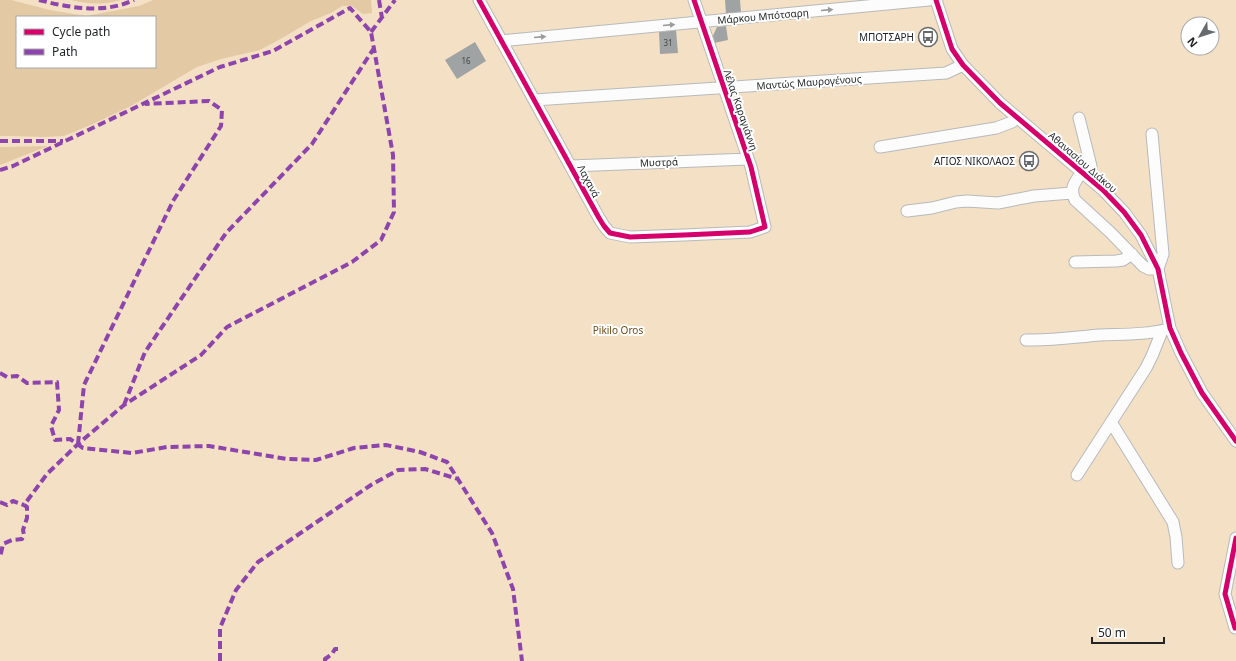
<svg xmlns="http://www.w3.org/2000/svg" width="1236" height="661" viewBox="0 0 1236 661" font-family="'Noto Sans',sans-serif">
<rect width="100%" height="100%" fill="#eaeef0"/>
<path fill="#f4e0c4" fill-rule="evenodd" d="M 0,0 L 1236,0 L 1236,661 L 0,661 ZM 17,17 L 155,17 L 155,67 L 17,67 ZM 1188,24 L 1212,24 L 1212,48 L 1188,48 Z"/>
<path fill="#e4c9a5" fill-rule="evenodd" d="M 0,0 L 11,0 L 50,10 L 86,16 L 139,6 L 153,0 L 371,0 L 372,13 L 363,14 L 352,6 L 342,6 L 331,13 L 311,21 L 284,37 L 260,50 L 221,59 L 197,67 L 131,106 L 93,124 L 64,136 L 43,137 L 11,136 L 0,136 ZM 17,17 L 155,17 L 155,67 L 17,67 Z
M 71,0 L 121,0 C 105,5 87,4 71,0 Z
M 48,146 L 0,165 L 0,147 Z"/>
<path fill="#9fa3a4" d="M 725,0 L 740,0 L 741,12 L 726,14 Z
M 726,26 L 728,40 L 714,43 L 712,38 L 717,27 Z
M 676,30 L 678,53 L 660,54 L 659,32 Z
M 475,42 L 486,61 L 457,79 L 445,60 Z"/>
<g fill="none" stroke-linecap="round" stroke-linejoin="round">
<g stroke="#b7babc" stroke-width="13">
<path id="street" d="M 479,0 L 599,218 L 604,226 L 610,233 L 630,237 L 684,235 L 750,232 L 765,227 L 751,167 L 694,0
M 936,0 L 952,49 L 963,65 L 1000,103 L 1103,190 L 1124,212 L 1141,235 L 1158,269 L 1170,328 L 1181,353 L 1202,393 L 1236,441
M 501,41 L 929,0
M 534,100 L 946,73 L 963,65
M 1079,118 L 1091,166 L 1091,179
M 880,147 L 996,128 L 1012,122 L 1017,117
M 571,166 L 748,159
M 1082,172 C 1075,182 1069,188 1075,200 L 1111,233 L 1143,266 L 1149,269 L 1158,269 L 1163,254 L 1152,134
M 907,211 L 932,208 L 956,202 L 967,201 L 998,203 L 1034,196 L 1072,193
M 1075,262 L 1116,261 L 1123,260 L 1132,254
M 1026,340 C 1051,341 1075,337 1100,335 C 1123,334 1146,335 1168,329
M 1111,422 L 1173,522 L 1176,537 L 1178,563
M 1077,475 L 1146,368 L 1152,356 L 1162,331
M 1235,628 L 1225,594 L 1236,538"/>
</g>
<use href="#street" stroke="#fcfcfd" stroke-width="11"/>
<path stroke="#8e44ad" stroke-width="4" stroke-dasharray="8 4" stroke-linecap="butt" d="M 39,0 C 70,8 104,14 134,0
M 379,0 L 382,18
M 371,32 L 395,0
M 0,141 L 63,141
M 0,170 L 13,166 L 220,67 L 273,51 L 350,8 L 371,32 L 393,155 L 394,212 L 381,240 L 352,262 L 227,327 L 201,355 L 124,405 L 78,444 L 47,474 L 24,505 L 27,507 L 27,518 L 23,530 L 24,535 L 22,539 L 12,540 L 3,544 L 0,558
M 0,373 L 7,377 L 17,376 L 27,383 L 57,382 L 59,410 L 51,426 L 55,440 L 70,439 L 83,448 L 132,453 L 167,447 L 209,446 L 287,459 L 316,460 L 354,448 L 386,445 L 420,452 L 447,462 L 492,533 L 513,589 L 522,661
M 124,405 L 145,352 L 226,233 L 312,144 L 374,48
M 78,444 L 84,385 L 173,201 L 221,126 L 222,110 L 209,101 L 145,104
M 0,502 L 7,505 L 13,501 L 24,505
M 220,661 L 220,628 L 236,590 L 258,562 L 371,485 L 398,470 L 425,469 L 458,479
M 325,661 L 325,659 L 332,654 L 335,649 L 338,649"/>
<g stroke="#fff" stroke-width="8">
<path id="cycleway" d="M 479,0 L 599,218 L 604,226 L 610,233 L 630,237 L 684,235 L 750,232 L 765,227 L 751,167 L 694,0
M 936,0 L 952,49 L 963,65 L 1000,103 L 1103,190 L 1124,212 L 1141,235 L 1158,269 L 1170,328 L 1181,353 L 1202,393 L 1236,441
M 1235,628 L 1225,594 L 1236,538"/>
</g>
<use href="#cycleway" stroke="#d6006c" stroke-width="5"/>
</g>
<defs><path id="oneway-solid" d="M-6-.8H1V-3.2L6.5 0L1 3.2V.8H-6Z"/></defs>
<g fill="#9a9b9d">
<use href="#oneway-solid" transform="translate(827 10) rotate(-5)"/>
<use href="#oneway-solid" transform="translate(669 25) rotate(-5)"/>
<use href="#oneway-solid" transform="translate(540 37) rotate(-5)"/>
</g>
<defs>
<g id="bus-ring" transform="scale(1)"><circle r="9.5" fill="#fff" stroke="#686b6d" stroke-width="1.5"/><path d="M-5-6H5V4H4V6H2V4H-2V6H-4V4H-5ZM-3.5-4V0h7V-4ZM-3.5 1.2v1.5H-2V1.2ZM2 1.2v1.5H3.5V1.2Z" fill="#686b6d"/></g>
</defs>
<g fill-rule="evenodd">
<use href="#bus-ring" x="928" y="37"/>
<use href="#bus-ring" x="1029" y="161"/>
</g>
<g text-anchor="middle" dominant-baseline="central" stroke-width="4" stroke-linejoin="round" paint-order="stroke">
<g font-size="8" fill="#414446">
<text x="668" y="42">31</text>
<text x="466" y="60">16</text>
</g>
<g font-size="10" fill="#222527" stroke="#fff">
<text transform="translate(763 16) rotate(-5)">Μάρκου Μπότσαρη</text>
<text transform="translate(809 82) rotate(-4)">Μαντώς Μαυρογένους</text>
<text transform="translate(741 110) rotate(71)">Λέλας Καραγιάννη</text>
<text transform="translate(659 162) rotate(-2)">Μυστρά</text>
<text transform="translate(1083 162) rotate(41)">Αθανασίου Διάκου</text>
<text transform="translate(589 181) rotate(62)">Λαχανά</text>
</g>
<g font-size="10" fill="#222527" stroke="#fff" text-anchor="end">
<text x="914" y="37">ΜΠΟΤΣΑΡΗ</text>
<text x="1015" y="161">ΑΓΙΟΣ ΝΙΚΟΛΑΟΣ</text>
</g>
<g font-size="10" fill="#6e4b17" stroke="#fff">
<text x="618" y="330">Pikilo Oros</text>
</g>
</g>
<rect x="16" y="16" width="140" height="52" fill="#ffffff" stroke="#a7a8a9"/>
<rect x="24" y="29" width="20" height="6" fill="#d6006c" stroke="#a7a8a9"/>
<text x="52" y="36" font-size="12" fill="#222527">Cycle path</text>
<rect x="24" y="49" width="20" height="6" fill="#8e44ad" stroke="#a7a8a9"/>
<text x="52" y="56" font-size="12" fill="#222527">Path</text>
<g transform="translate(1200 36) rotate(231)"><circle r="19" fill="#ffffff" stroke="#a7a8a9"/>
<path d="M0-3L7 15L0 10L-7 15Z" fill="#686b6d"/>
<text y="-6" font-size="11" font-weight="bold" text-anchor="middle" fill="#222527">N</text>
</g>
<path d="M1092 637v6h72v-6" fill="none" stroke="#222527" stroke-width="2"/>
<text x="1098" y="637" font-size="12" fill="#222527" stroke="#ffffff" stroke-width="3" paint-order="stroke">50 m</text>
</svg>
